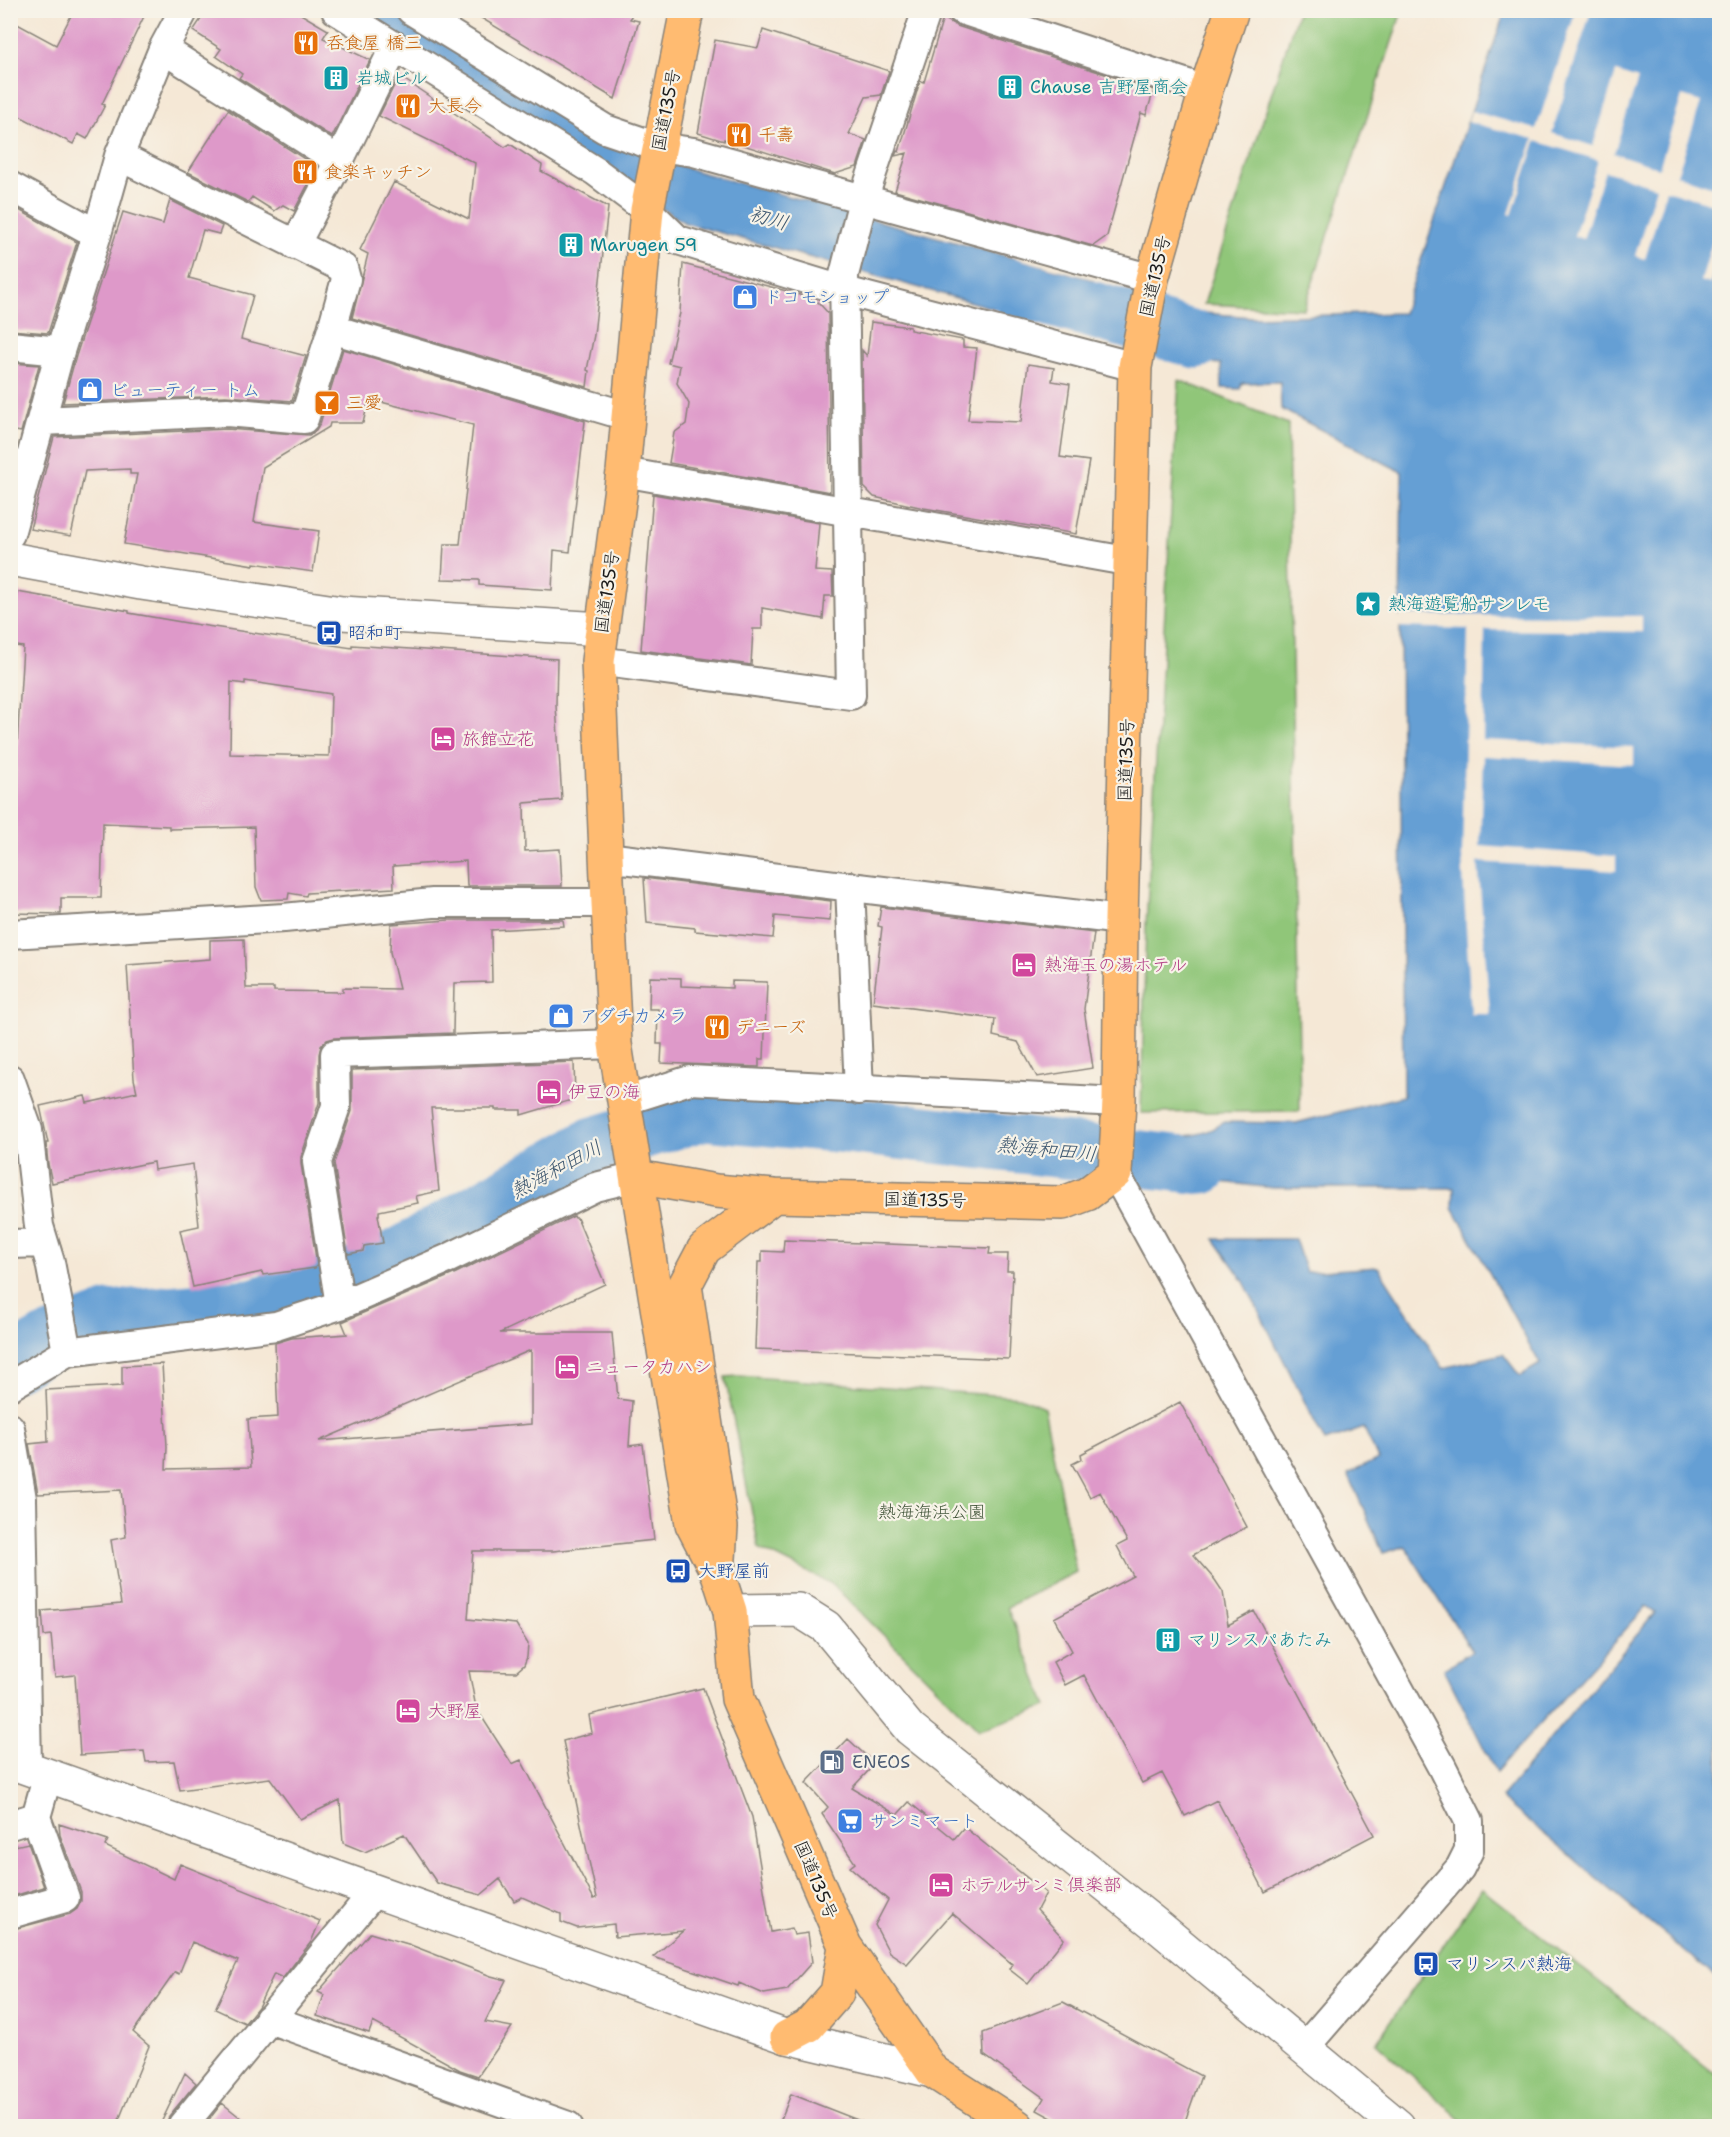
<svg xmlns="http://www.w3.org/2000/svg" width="1730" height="2137" viewBox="0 0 1730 2137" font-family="'Shantell Sans','Klee One',sans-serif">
<rect width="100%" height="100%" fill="#f7f3e8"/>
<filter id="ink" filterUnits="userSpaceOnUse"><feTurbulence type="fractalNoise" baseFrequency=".0167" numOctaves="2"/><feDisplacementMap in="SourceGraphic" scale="12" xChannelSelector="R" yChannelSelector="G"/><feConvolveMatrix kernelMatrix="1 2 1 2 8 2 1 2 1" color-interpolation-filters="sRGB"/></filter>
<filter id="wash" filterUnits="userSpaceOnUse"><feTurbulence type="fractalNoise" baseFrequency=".008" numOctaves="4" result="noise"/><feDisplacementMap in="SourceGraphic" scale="24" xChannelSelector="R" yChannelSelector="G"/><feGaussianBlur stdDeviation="1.35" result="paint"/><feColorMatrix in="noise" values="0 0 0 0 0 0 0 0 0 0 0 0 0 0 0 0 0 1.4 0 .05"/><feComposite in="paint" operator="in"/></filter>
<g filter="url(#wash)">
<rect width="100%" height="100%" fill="#f5e8d6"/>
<path fill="#90c679" stroke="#56714a" stroke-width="1.5" d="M 1298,11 L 1402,11 L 1304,309 L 1204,304 Z
M 1179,380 L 1288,424 L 1300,1111 L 1141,1113 L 1146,924 Z
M 739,1376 L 1020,1397 L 1044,1407 L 1076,1572 L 1007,1607 L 1047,1706 L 979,1730 L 832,1584 L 759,1548 L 725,1377 Z
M 1482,1889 L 1719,2077 L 1719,2126 L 1468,2126 L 1376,2043 Z"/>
<path fill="#659fd4" stroke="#405e78" stroke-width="1.5" d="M 350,11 L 401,11 L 600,136 L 692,170 L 1093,280 L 1083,333 L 685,223 Z
M 1505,11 L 1719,11 L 1719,1980 L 1501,1798 L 1655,1613 L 1646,1607 L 1496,1772 L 1444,1669 L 1472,1651 L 1405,1546 L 1383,1553 L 1348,1474 L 1378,1459 L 1364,1428 L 1325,1442 L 1243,1280 L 1214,1239 L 1295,1239 L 1306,1272 L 1378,1267 L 1443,1368 L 1503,1354 L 1520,1376 L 1540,1364 L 1453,1207 L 1454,1188 L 1273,1188 L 1152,1174 L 1152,1138 C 1172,1137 1209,1138 1222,1122 L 1296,1123 L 1403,1096 L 1400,615 L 1402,472 L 1281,409 L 1280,382 L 1242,383 L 1240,389 L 1222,388 L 1221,364 L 1182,360 L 1192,312 L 1252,317 L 1403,313 Z"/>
<path fill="#f5e8d6" d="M 1576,11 L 1591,11 L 1552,133 L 1593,146 L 1616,72 L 1638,79 L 1614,153 L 1659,168 L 1682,96 L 1701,102 L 1677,175 L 1719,189 L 1719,206 L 1666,190 L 1645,259 L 1635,256 L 1656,187 L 1605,171 L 1583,239 L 1574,236 L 1598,160 L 1536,141 L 1512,215 L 1509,214 L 1534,139 L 1468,122 L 1471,111 L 1536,129 Z
M 1719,219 L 1719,252 L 1710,284 L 1701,281 Z
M 1400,615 L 1642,616 L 1642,632 L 1485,630 L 1483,740 L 1634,747 L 1634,765 L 1483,756 L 1480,846 L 1616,856 L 1616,871 L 1478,862 L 1490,1014 L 1471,1014 L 1462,856 L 1468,629 L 1397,627 Z"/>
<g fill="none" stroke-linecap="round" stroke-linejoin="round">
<path stroke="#659fd4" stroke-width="57" d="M 1012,287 L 1197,340
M 10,1365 L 44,1345 L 110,1319 L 252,1307 L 376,1270 L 594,1145 L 705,1112 L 837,1124 L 1202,1166"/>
</g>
<g id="blocks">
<path fill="#de99c9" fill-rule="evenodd" d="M 74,10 L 147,10 L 102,104 L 105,105 L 87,139 L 78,134 L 73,144 L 10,111 L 10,20 L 56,45 Z
M 207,10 L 294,10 L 328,30 L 323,38 L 370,60 L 332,137 L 239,78 L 242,74 L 216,56 L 221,49 L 193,31 Z
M 468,10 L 633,10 L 630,19 L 639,21 L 615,99 Z
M 943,18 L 957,26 L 1154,90 L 1146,115 L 1141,113 L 1107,236 L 1093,246 L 895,191 L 907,153 L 895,156 L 897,151 L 899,152 L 920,81 L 924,82 Z
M 763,30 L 889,71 L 881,95 L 866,97 L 849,134 L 866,140 L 857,167 L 835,174 L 724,139 L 724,141 L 698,133 L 715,40 L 758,48 Z
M 399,76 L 505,147 L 510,144 L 542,165 L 541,171 L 608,207 L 594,335 L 587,370 L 589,371 L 587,387 L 352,318 L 368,254 L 360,250 L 394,182 L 469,219 L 475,163 L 379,116 Z
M 228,110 L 317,167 L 294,211 L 283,205 L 274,211 L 252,197 L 248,202 L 188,172 Z
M 170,200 L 222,226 L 219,234 L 203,230 L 189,278 L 253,295 L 241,339 L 306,356 L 292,401 L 226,396 L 63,403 L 76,356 L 123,212 L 163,224 Z
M 10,205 L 77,242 L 48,333 L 10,330 Z
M 683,264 L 794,293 L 818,302 L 828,313 L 830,492 L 669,463 L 674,433 L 686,424 L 689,404 L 677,383 L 680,366 L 668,363 L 680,313 Z
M 871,322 L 910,327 L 910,330 L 963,340 L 963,347 L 977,348 L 968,420 L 1021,422 L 1028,364 L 1054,368 L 1052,381 L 1070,384 L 1060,457 L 1089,461 L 1076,534 L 924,508 L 874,497 L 864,487 L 862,350 L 867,356 Z
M 343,349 L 585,421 L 570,552 L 554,550 L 552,590 L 479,585 L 479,580 L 442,579 L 444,544 L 460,544 L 473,425 L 369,399 L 363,423 L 330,423 L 329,427 L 263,467 L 254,522 L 319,531 L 313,572 L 254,563 L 254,565 L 124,544 L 137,474 L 130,474 L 130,469 L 85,471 L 71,536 L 30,529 L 54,437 L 227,429 L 309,435 L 316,431 L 320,424 Z
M 10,363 L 39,365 L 21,432 L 10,430 Z
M 653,494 L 819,523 L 815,571 L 832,572 L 833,596 L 825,596 L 823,619 L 762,608 L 762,629 L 753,629 L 751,665 L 641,650 Z
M 17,592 L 129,611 L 129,613 L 187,623 L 352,648 L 352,645 L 557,659 L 556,705 L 562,800 L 524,803 L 525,851 L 560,849 L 562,886 L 467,886 L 466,861 L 393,866 L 394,888 L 307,893 L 306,896 L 289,893 L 288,899 L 261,900 L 256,887 L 254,827 L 169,829 L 169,826 L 103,823 L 101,898 L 61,898 L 61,914 L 10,913 L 10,779 L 15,779 L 23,647 L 10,645 ZM 245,681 L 331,694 L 329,756 L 230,754 L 231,682 L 245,684 Z
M 644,878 L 831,901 L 830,921 L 775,916 L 773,938 L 695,931 L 695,928 L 647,923 Z
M 881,907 L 1094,933 L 1084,1009 L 1093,1068 L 1037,1077 L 1018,1042 L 993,1036 L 995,1019 L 873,1003 L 882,927 L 878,926 Z
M 449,920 L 563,920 L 564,926 L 491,930 L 492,982 L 454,983 L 453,1033 L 334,1038 L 327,1040 L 321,1046 L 319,1054 L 319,1103 L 301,1157 L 301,1164 L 317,1265 L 315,1268 L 263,1275 L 262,1272 L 193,1287 L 180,1230 L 199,1226 L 193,1164 L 154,1170 L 153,1162 L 52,1183 L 48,1164 L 46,1143 L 48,1143 L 40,1106 L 85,1096 L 87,1103 L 137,1092 L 134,1079 L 127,965 L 210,959 L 210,940 L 244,939 L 246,988 L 274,988 L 274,991 L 343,992 L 343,988 L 399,989 L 390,952 L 391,924 Z
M 650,977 L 681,978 L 681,986 L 732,988 L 732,981 L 767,982 L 764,1059 L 759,1059 L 759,1067 L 661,1063 L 662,1044 L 657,1044 L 658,1009 L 649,1009 Z
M 574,1062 L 575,1099 L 521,1115 L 521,1110 L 495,1110 L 495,1108 L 431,1108 L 439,1191 L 416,1196 L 418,1203 L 379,1211 L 379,1215 L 378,1215 L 383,1243 L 364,1246 L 363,1251 L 348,1254 L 334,1163 L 352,1111 L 352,1070 Z
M 574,1216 L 575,1218 L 577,1218 L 605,1284 L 500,1333 L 612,1333 L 618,1399 L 632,1401 L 629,1446 L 643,1444 L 654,1540 L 553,1551 L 473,1551 L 468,1619 L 516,1624 L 528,1644 L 527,1657 L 524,1665 L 516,1672 L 469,1671 L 476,1708 L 512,1764 L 521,1760 L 594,1899 L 597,1898 L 563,1741 L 592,1733 L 589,1715 L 703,1688 L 752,1817 L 771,1932 L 792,1928 L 794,1935 L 808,1933 L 812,1962 L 787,1990 L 764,1994 L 739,1983 L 738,1986 L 653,1957 L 683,1931 L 615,1937 L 614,1924 L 577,1928 L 561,1922 L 561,1914 L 522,1897 L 514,1901 L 500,1879 L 481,1895 L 437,1883 L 404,1834 L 365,1852 L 343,1843 L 340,1800 L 300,1819 L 270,1778 L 180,1790 L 174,1761 L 146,1762 L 144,1751 L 80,1755 L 75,1675 L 55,1677 L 51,1635 L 44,1636 L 42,1611 L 121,1604 L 111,1540 L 126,1537 L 121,1490 L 38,1494 L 29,1444 L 48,1442 L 46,1390 L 122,1386 L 122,1366 L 162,1364 L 167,1447 L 166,1469 L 251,1467 L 248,1419 L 278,1417 L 275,1343 L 292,1338 L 347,1334 L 342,1322 L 456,1273 ZM 531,1350 L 531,1424 L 319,1441 Z
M 784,1240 L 990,1248 L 989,1254 L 1008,1254 L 1007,1271 L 1013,1271 L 1009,1359 L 755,1349 L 758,1262 L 762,1262 L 762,1251 L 783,1252 Z
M 1180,1402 L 1247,1527 L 1193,1555 L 1215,1580 L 1223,1592 L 1228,1625 L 1254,1611 L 1374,1835 L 1265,1892 L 1217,1800 L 1185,1816 L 1162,1773 L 1142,1783 L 1084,1675 L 1065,1685 L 1053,1662 L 1072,1651 L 1054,1618 L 1133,1576 L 1117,1546 L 1127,1541 L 1100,1492 L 1090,1497 L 1072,1464 L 1082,1459 L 1081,1454 Z
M 848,1739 L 875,1764 L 852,1788 L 897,1815 L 909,1802 L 954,1839 L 964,1827 L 1046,1893 L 1037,1910 L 1064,1939 L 1028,1984 L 1009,1969 L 1012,1964 L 952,1913 L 907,1964 L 889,1952 L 875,1925 L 888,1900 L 850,1867 L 855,1863 L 822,1814 L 828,1807 L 806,1783 Z
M 59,1824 L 108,1840 L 105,1846 L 174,1879 L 180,1864 L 320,1921 L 311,1942 L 283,1978 L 274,1974 L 258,2007 L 245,2023 L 215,2009 L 238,1961 L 192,1942 L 179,1974 L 175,1972 L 133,2032 L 149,2046 L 116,2127 L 10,2127 L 10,1930 L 70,1914 L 77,1909 L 81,1901 L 81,1892 L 60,1835 Z
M 28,1843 L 44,1887 L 10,1897 L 10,1847 Z
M 370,1933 L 408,1944 L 491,1976 L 506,1980 L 485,2022 L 512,2027 L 478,2076 L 460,2070 L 373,2022 L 369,2033 L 317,2016 L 324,1995 L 318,1992 Z
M 1063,2002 L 1201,2076 L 1183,2127 L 1068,2127 L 1037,2110 L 1044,2098 L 984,2055 L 983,2033 Z
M 185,2073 L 196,2083 L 169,2116 L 166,2127 L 159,2127 Z
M 791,2094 L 868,2124 L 868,2127 L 778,2127 Z
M 222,2103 L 252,2127 L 203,2127 Z"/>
</g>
</g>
<g filter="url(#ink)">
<use href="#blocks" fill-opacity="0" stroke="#888279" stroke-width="1.5"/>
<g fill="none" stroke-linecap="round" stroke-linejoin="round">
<g stroke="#888279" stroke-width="32">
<path id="minor" d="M 336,10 L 595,171 L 647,210 L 678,240 L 845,291 L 1135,367
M 411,10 L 605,129 L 658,147 L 694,152 L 1152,279
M 962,10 L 1206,90
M 163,49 L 339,161
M 119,156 L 343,268 L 346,279 L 332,329 L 627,416
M 10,186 L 97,234
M 295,245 L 339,161 L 395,46
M 10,346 L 60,351
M 42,421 L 227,412 L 304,419 L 332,329
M 623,472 L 1132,562
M 10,534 L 60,351 L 97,234 L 119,156 L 163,49 L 184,10
M 598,661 L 851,695 L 844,275 L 863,200 L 927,10
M 606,857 L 1121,920
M 850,886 L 859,1090
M 10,934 L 284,918 L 433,903 L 608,903
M 10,1079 L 28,1130 L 39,1226 L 50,1262 L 67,1352 L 10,1386
M 624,1101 L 690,1080 L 1119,1102
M 1115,1173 L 1442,1767 L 1469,1821 L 1469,1850 L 1460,1868 L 1304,2048
M 10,1244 L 44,1243
M 340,1305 L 317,1162 L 336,1106 L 335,1054 L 615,1044
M 67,1352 L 276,1326 L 340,1305 L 449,1258 L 595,1187 L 637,1177
M 10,1428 L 22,1499 L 27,1768
M 10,1825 L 36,1817
M 10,1914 L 65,1898 L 36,1817 L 48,1775
M 269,2019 L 568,2126
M 182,2126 L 375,1891"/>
</g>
<g stroke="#888279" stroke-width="36">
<path id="tertiary" d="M 10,559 L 141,583 L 342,613 L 602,629
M 730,1611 L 799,1610 L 826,1627 L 910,1729 L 1160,1928 L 1398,2126
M 10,1762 L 787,2037 L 932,2071"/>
</g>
<g stroke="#888279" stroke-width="36">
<path id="trunk" d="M 687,10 L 647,210 L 623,472 L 598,661 L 608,903 L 615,1044 L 624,1101 L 692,1524 L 718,1574 L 730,1611 L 738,1699 L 845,1946 L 932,2071 L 1017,2126
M 637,1177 L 716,1191 L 774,1196
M 718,1574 L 721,1527 L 685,1285 L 704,1249 L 774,1196 L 1063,1203 L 1087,1194 L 1115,1173 L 1119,1102 L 1121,920 L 1135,367 L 1152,279 L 1206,90 L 1232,10
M 787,2037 L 808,2026 L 837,1993 L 845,1946"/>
</g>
<use href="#minor" stroke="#fff" stroke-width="28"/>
<use href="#tertiary" stroke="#fff" stroke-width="33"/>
<use href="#trunk" stroke="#ffbb71" stroke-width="33"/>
</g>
</g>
<defs>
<g id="restaurant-square" transform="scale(1.35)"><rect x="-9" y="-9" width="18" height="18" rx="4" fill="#e8710a" stroke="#f7f3e8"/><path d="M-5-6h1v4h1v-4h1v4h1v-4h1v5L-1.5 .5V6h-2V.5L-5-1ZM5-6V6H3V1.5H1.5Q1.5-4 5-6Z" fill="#fff"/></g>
<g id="building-square" transform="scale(1.35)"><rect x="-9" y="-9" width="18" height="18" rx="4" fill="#0f9aa8" stroke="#f7f3e8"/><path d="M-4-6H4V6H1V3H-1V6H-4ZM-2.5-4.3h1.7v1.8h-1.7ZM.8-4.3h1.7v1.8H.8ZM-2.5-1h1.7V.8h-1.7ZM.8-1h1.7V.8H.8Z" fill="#fff"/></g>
<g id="shop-square" transform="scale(1.35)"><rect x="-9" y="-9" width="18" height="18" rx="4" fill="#3f7fe0" stroke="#f7f3e8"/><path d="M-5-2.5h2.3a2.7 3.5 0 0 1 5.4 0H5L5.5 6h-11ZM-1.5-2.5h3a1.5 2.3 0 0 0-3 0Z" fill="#fff"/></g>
<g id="bar-square" transform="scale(1.35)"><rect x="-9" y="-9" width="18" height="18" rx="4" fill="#e8710a" stroke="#f7f3e8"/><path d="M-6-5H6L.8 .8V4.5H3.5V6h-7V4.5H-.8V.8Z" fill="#fff"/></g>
<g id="sight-square" transform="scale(1.35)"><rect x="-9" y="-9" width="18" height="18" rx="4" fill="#0f9aa8" stroke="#f7f3e8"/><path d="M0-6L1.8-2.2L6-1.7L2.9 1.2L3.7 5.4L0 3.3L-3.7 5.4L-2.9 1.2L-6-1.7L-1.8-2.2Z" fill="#fff"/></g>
<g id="bus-square" transform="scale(1.35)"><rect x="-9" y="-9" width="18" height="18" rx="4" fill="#1a4fb4" stroke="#f7f3e8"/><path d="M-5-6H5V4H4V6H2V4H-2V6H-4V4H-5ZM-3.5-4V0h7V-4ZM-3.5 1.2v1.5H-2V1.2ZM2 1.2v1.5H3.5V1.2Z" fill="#fff"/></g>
<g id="hotel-square" transform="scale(1.35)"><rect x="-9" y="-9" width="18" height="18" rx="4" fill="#d1479c" stroke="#f7f3e8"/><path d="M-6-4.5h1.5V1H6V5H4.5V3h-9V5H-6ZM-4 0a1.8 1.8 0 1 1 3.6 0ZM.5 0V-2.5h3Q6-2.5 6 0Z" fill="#fff"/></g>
<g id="fuel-square" transform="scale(1.35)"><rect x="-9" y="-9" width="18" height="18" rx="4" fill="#5c6f8a" stroke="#f7f3e8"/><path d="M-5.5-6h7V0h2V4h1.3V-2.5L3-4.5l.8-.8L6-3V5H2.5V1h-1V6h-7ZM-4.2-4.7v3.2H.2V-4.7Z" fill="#fff"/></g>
<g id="supermarket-square" transform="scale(1.35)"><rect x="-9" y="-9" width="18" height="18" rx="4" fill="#3f7fe0" stroke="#f7f3e8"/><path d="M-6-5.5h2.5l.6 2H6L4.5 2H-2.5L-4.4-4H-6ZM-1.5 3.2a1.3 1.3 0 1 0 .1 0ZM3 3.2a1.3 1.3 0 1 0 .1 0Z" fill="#fff"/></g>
</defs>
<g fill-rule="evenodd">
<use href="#restaurant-square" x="306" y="43"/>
<use href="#building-square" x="336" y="78"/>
<use href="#building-square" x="1010" y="87"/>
<use href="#restaurant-square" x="408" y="106"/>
<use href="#restaurant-square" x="739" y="135"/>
<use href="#restaurant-square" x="305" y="172"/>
<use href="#building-square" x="571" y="245"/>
<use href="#shop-square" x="745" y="297"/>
<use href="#shop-square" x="90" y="390"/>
<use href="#bar-square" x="327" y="403"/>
<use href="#sight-square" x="1368" y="604"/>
<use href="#bus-square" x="329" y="633"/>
<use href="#hotel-square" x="443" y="739"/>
<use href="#hotel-square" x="1024" y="965"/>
<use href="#shop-square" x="561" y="1016"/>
<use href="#restaurant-square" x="717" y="1027"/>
<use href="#hotel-square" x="549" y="1092"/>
<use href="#hotel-square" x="567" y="1367"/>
<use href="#bus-square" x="678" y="1571"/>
<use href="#building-square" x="1168" y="1640"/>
<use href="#hotel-square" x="408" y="1711"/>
<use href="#fuel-square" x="832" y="1762"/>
<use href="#supermarket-square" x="850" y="1821"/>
<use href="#hotel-square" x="941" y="1885"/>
<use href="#bus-square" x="1426" y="1964"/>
</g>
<g text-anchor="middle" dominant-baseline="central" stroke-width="4.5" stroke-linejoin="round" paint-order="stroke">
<g font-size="18" fill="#c56008" stroke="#f7f3e8" text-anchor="start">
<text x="326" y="43">呑食屋 橋三</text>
<text x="428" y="106">大長今</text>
<text x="758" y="135">千壽</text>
<text x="324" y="172">食楽キッチン</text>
<text x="346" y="403">三愛</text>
<text x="736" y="1027">デニーズ</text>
</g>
<g font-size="18" fill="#0d838f" stroke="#f7f3e8" text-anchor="start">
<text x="356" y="78">岩城ビル</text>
<text x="1030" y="87">Chause 吉野屋商会</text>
<text x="590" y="245">Marugen 59</text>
<text x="1388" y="604">熱海遊覧船サンレモ</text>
<text x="1188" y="1640">マリンスパあたみ</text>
</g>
<g font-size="18" fill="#1c1c1c" stroke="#f7f3e8">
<text transform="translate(666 110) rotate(-79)">国道135号</text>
<text transform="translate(1155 276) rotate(-77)">国道135号</text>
<text transform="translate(607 592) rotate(-82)">国道135号</text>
<text transform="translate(1126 760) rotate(-88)">国道135号</text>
<text transform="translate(925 1200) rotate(1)">国道135号</text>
<text transform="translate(816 1880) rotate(67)">国道135号</text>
</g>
<g font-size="18" fill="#366cbe" stroke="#f7f3e8" text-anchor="start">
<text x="764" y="297">ドコモショップ</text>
<text x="110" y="390">ビューティー トム</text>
<text x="580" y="1016">アダチカメラ</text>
<text x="870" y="1821">サンミマート</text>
</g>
<g font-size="18" fill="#164399" stroke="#f7f3e8" text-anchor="start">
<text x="348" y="633">昭和町</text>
<text x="698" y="1571">大野屋前</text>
<text x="1446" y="1964">マリンスパ熱海</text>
</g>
<g font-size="18" fill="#b23c85" stroke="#f7f3e8" text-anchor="start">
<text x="462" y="739">旅館立花</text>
<text x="1044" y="965">熱海玉の湯ホテル</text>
<text x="568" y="1092">伊豆の海</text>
<text x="586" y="1367">ニュータカハシ</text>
<text x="428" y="1711">大野屋</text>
<text x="960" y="1885">ホテルサンミ倶楽部</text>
</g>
<g font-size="18" fill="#45583d" stroke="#f7f3e8">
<text x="932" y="1512">熱海海浜公園</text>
</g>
<g font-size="18" fill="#4e5e75" stroke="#f7f3e8" text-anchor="start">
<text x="852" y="1762">ENEOS</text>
</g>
<g font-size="20" font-style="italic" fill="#3d576f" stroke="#f7f3e8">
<text transform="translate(769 218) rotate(16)">初川</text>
<text transform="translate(1047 1149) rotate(6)">熱海和田川</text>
<text transform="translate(556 1169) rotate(-28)">熱海和田川</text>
</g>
</g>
<rect width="1730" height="2137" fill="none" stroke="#f7f3e8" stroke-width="36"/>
</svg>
